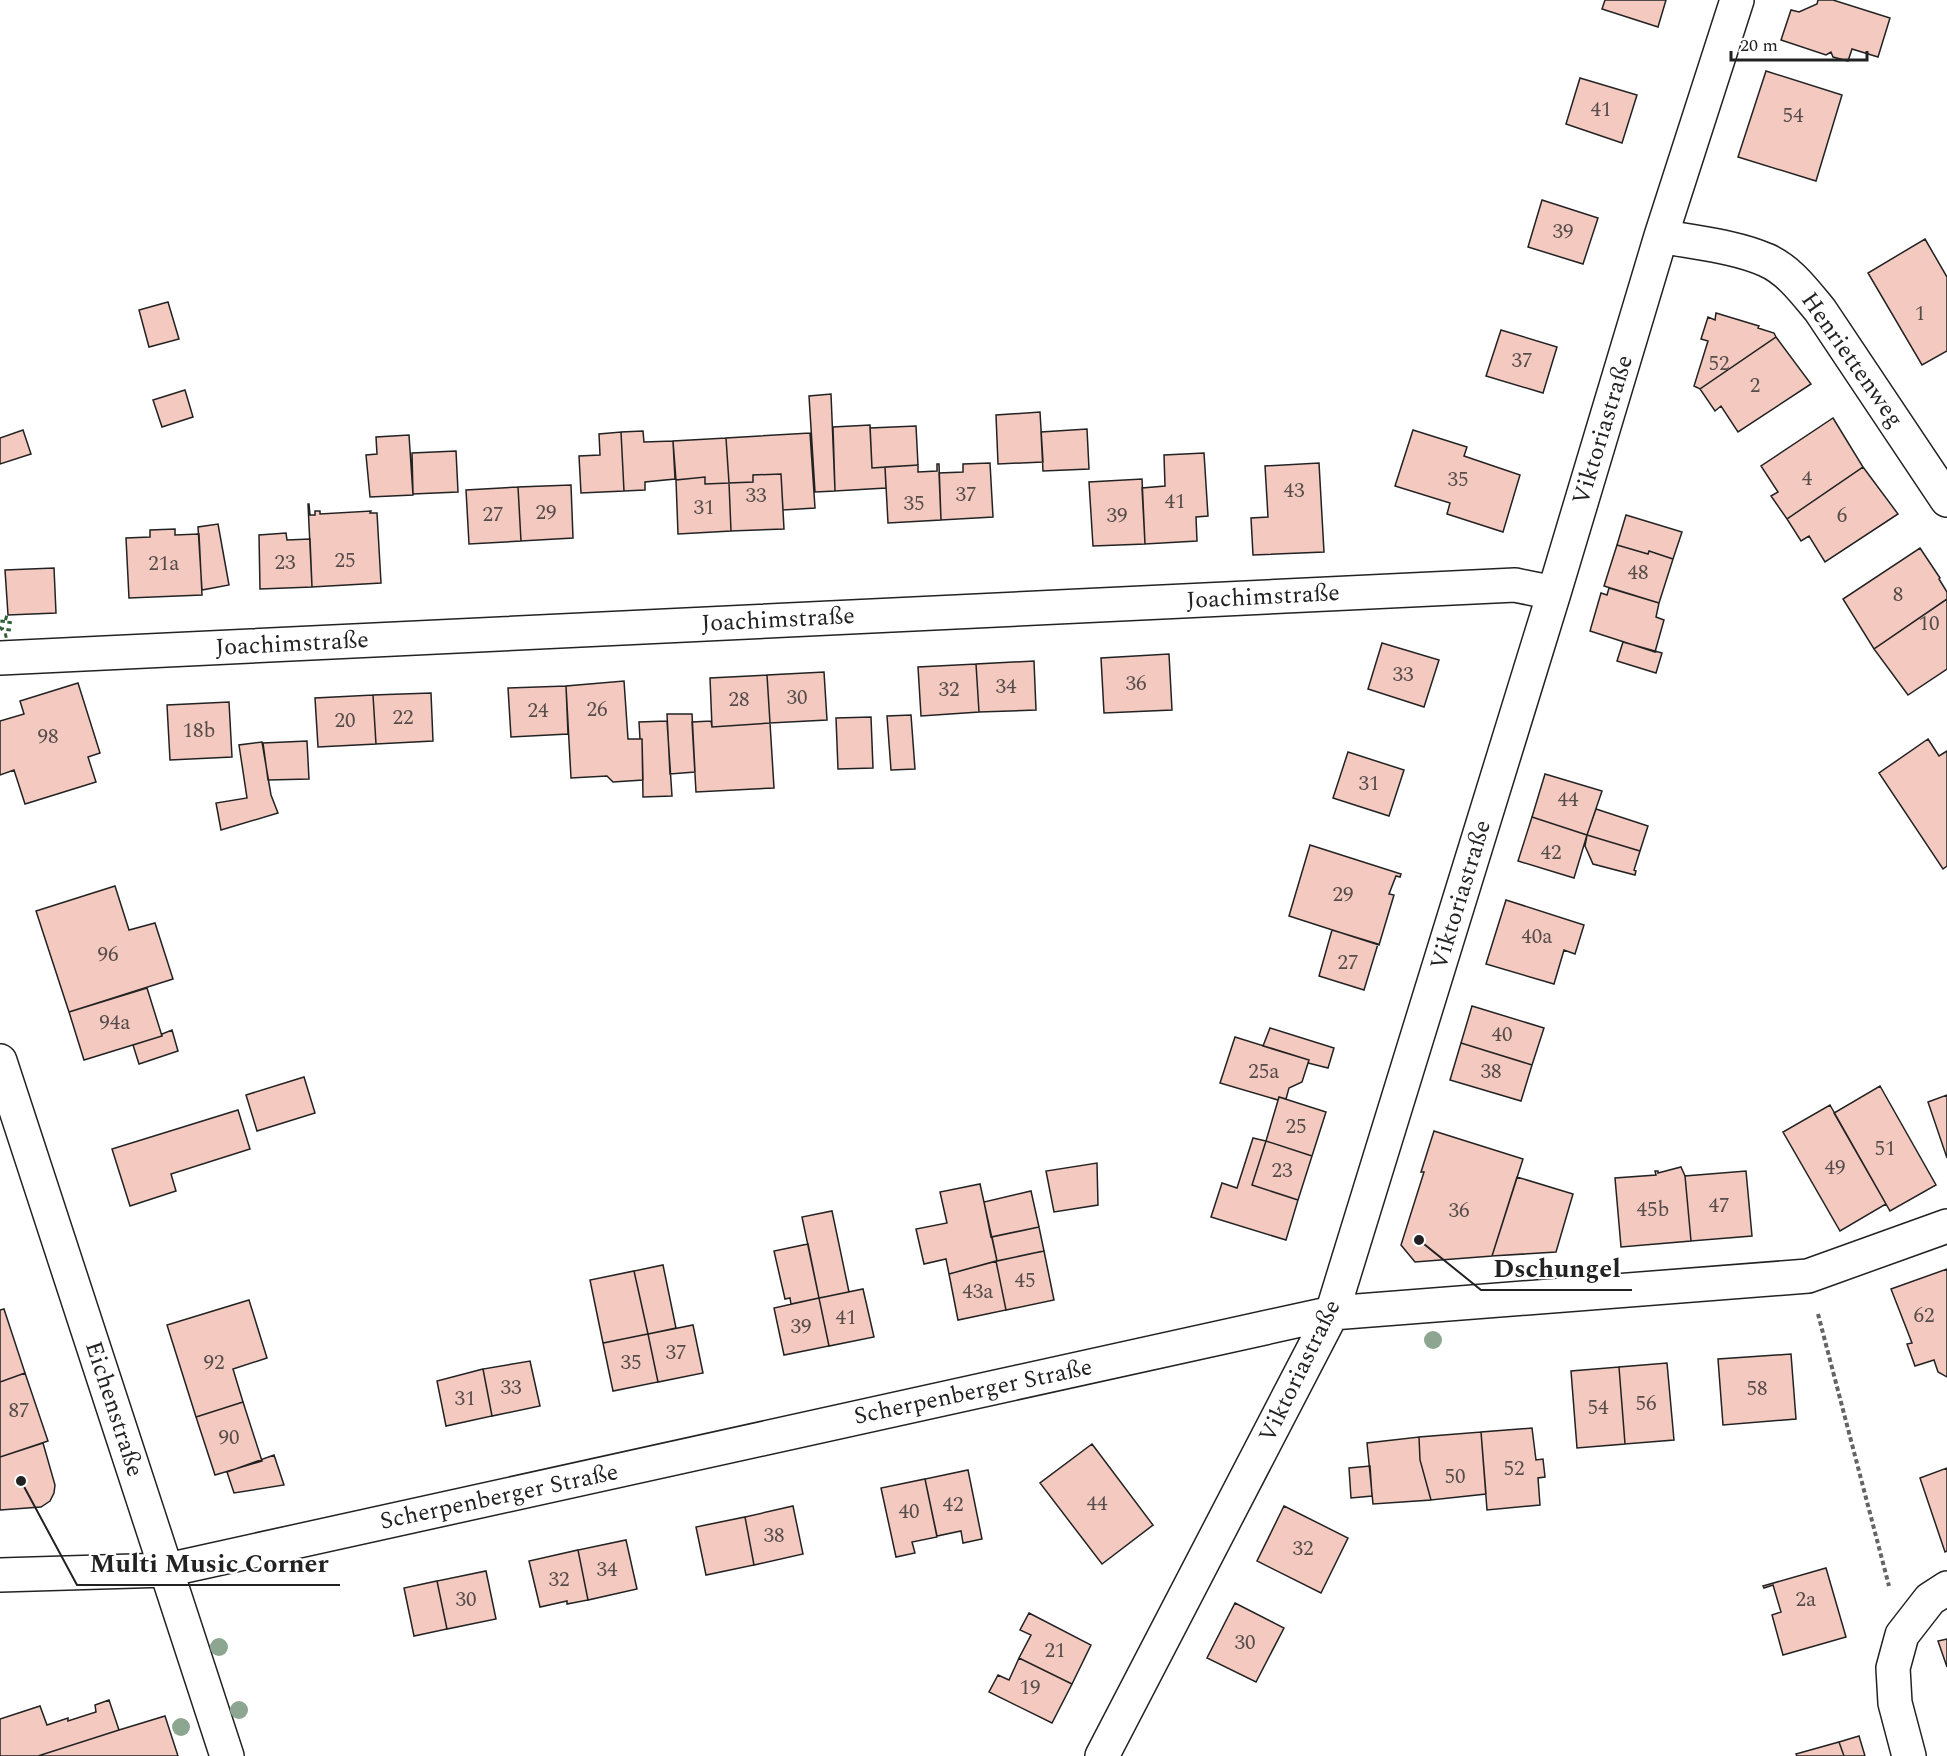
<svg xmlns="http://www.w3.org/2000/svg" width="1947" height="1756" viewBox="0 0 1947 1756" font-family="Spectral,serif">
<rect width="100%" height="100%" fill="#fff"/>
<path fill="#f3c9c0" stroke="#222" stroke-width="1.5" d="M 1605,0 L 1666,0 L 1658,27 L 1602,9 Z
M 1818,0 L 1833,0 L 1890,18 L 1878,57 L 1852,49 L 1848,61 L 1833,57 L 1831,52 L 1826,55 L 1781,40 L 1791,10 L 1799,12 L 1817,4 Z
M 1766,71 L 1842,95 L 1816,181 L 1738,157 Z
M 1580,78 L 1637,95 L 1622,143 L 1566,124 Z
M 1542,200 L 1598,218 L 1583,264 L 1528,247 Z
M 1925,239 L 1947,277 L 1947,351 L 1922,365 L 1868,273 Z
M 168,302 L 179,339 L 149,347 L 139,310 Z
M 1716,313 L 1759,326 L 1758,328 L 1774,333 L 1776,337 L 1700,389 L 1694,386 L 1708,341 L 1701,339 L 1708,317 L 1715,320 Z
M 1501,330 L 1557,347 L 1543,393 L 1486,376 Z
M 1776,337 L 1811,384 L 1738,432 L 1721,406 L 1715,411 L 1700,389 Z
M 185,390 L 193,417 L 162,427 L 153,400 Z
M 831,394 L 835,491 L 815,492 L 809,396 Z
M 1040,412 L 1043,462 L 998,464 L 996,415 Z
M 1833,418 L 1863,467 L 1787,519 L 1771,496 L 1778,492 L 1761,466 Z
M 870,425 L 872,468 L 885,467 L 886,488 L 835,491 L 833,427 Z
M 916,426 L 918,465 L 872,468 L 870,428 Z
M 1087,429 L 1089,469 L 1043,471 L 1041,432 Z
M 23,430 L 31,454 L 0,464 L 0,438 Z
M 1413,430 L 1467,447 L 1464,456 L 1520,475 L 1503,532 L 1447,514 L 1450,503 L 1395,486 Z
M 643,431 L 644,442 L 673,441 L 675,479 L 645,482 L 645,490 L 624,491 L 621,432 Z
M 621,432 L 624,491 L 581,493 L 579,456 L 600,455 L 599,434 Z
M 810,433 L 815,508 L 783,510 L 781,474 L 753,475 L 753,482 L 729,483 L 726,438 Z
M 409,435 L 413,495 L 370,497 L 366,455 L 377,454 L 376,437 Z
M 726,438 L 729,483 L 705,484 L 705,477 L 676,480 L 673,441 Z
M 456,451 L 458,492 L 413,494 L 412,453 Z
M 1204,453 L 1208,516 L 1196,517 L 1197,541 L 1145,544 L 1142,488 L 1165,486 L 1164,455 Z
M 990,463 L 993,517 L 941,520 L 939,473 L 963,472 L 963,464 Z
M 1319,463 L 1324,552 L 1253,555 L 1251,518 L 1268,517 L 1265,466 Z
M 937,464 L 939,464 L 941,520 L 888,523 L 885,467 L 918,465 L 918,472 L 937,471 Z
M 1863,467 L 1898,514 L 1825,562 L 1809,536 L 1801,541 L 1787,519 Z
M 781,474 L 784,529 L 731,531 L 729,483 L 753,482 L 753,475 Z
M 705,477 L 705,484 L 729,483 L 731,531 L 678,534 L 676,480 Z
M 1142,479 L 1145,544 L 1093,546 L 1089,482 Z
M 571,485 L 573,538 L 521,541 L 518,487 Z
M 518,487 L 521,541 L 469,544 L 466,490 Z
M 308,504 L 309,504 L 310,515 L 315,515 L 315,511 L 320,511 L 320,514 L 371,511 L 370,513 L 377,513 L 381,583 L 312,587 Z
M 1626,515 L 1682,532 L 1673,559 L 1649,551 L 1648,554 L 1617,545 Z
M 218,524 L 229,585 L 202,590 L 198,527 Z
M 175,529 L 175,535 L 199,534 L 202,595 L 129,598 L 126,538 L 150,537 L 150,530 Z
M 286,533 L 287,540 L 310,539 L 312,587 L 260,589 L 259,535 Z
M 1617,545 L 1648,554 L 1649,551 L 1673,559 L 1659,603 L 1604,586 Z
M 1920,548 L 1940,578 L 1939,579 L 1947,592 L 1947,599 L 1874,649 L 1843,599 Z
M 54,568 L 56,613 L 8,615 L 5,570 Z
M 1609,588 L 1659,603 L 1656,617 L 1664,620 L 1655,652 L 1590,631 L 1601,593 L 1607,595 Z
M 1947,599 L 1947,669 L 1908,695 L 1874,649 Z
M 1623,642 L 1662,653 L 1656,673 L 1617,661 Z
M 1382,643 L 1439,660 L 1424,707 L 1368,689 Z
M 1169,654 L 1172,710 L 1104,713 L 1101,658 Z
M 1034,661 L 1036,710 L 979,712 L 976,664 Z
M 976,664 L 979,712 L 921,716 L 918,667 Z
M 824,672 L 827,720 L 770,723 L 767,675 Z
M 767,675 L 770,723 L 712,727 L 710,678 Z
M 624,681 L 628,739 L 642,739 L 643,780 L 613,782 L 607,776 L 571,778 L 566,686 Z
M 78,683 L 100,753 L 88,757 L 96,782 L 25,804 L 14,770 L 0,775 L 0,721 L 24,714 L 20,701 Z
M 566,686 L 568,734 L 511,737 L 508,688 Z
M 431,693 L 433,741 L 376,744 L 373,695 Z
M 373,695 L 376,744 L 318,747 L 315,698 Z
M 229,702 L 232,757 L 170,760 L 167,705 Z
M 667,714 L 692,714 L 695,772 L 670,774 Z
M 911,715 L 915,769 L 891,770 L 887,716 Z
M 871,717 L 873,768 L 838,769 L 836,718 Z
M 667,721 L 672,796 L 643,797 L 642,739 L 640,739 L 639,722 Z
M 711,721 L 712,727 L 770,723 L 774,788 L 696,792 L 692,722 Z
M 1928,739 L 1939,756 L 1947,751 L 1947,866 L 1943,869 L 1879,773 Z
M 307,741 L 309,779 L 268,780 L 263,743 Z
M 262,742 L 271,795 L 278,813 L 221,830 L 216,803 L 247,798 L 239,745 Z
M 1348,752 L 1404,770 L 1389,816 L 1333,798 Z
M 1545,774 L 1602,791 L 1587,835 L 1532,817 Z
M 1596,809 L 1648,826 L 1640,851 L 1587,835 Z
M 1532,817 L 1587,835 L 1574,878 L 1518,861 Z
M 1587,835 L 1640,851 L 1634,870 L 1636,871 L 1635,875 L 1593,864 L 1585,846 Z
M 1310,845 L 1401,874 L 1400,877 L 1396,876 L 1389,894 L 1394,895 L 1379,945 L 1289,916 Z
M 115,886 L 129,930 L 155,923 L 173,979 L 69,1012 L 36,911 Z
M 1506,900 L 1584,925 L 1575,954 L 1564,950 L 1554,984 L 1486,964 Z
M 1332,930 L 1378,944 L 1364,990 L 1319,976 Z
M 147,988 L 162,1036 L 84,1060 L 69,1012 Z
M 1472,1006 L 1544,1028 L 1532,1065 L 1461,1043 Z
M 1270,1028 L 1334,1048 L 1328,1068 L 1308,1063 L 1309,1060 L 1263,1046 Z
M 172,1030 L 178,1051 L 139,1064 L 133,1045 L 162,1036 L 162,1034 Z
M 1235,1037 L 1309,1060 L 1302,1082 L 1289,1088 L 1286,1099 L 1279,1097 L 1278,1100 L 1220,1083 Z
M 1461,1043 L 1532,1065 L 1521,1101 L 1450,1080 Z
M 304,1077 L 315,1113 L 257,1131 L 246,1095 Z
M 1880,1086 L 1936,1185 L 1890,1211 L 1834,1113 Z
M 1947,1095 L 1947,1158 L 1928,1102 Z
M 1279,1097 L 1326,1112 L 1312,1156 L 1266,1141 Z
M 1830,1105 L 1886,1204 L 1840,1231 L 1783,1132 Z
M 238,1110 L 250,1149 L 171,1174 L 176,1191 L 130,1206 L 112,1149 Z
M 1434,1131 L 1523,1159 L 1492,1256 L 1415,1262 L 1401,1245 L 1424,1172 L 1421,1172 Z
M 1253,1138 L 1266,1141 L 1252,1185 L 1298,1200 L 1286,1240 L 1211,1217 L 1222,1183 L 1237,1188 Z
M 1266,1141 L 1312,1156 L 1298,1200 L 1252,1185 Z
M 1097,1163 L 1098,1205 L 1054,1212 L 1046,1171 Z
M 1681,1167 L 1685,1176 L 1691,1241 L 1621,1247 L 1615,1178 L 1656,1175 L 1655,1171 L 1658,1171 L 1658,1173 Z
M 1746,1171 L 1752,1236 L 1691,1241 L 1685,1176 Z
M 1517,1177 L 1573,1194 L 1556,1252 L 1492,1256 Z
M 980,1184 L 997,1261 L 949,1274 L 946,1259 L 924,1264 L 916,1229 L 947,1223 L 940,1192 Z
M 1031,1191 L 1039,1227 L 991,1237 L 984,1202 Z
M 832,1211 L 849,1292 L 819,1298 L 802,1217 Z
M 1039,1227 L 1044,1251 L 997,1261 L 992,1237 Z
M 808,1244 L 819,1298 L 791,1304 L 790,1298 L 785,1299 L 774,1251 Z
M 1044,1251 L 1054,1300 L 1006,1310 L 996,1261 Z
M 996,1261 L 1006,1310 L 958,1320 L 949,1274 Z
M 663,1265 L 676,1328 L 648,1334 L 634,1271 Z
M 1947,1269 L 1947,1377 L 1938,1372 L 1934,1360 L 1915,1366 L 1907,1344 L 1912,1343 L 1891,1289 Z
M 634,1271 L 648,1334 L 603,1343 L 590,1280 Z
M 863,1289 L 874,1337 L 829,1346 L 819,1298 Z
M 819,1298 L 829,1346 L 784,1355 L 774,1308 Z
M 249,1300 L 267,1358 L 233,1369 L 243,1402 L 196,1417 L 167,1325 Z
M 4,1309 L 25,1373 L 0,1382 L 0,1310 Z
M 693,1325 L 703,1373 L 658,1382 L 648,1334 Z
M 648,1334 L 658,1382 L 613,1391 L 603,1343 Z
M 1791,1354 L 1796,1419 L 1723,1425 L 1718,1359 Z
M 530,1361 L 540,1406 L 492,1416 L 483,1369 Z
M 1667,1363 L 1674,1440 L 1625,1444 L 1619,1367 Z
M 1619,1367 L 1625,1444 L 1577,1448 L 1571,1371 Z
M 483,1369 L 492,1416 L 446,1426 L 437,1381 Z
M 25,1373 L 48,1441 L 0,1457 L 0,1382 Z
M 243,1402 L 262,1461 L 215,1475 L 196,1417 Z
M 1532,1428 L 1536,1460 L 1543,1459 L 1545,1477 L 1538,1478 L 1540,1505 L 1487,1510 L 1481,1432 Z
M 1481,1432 L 1486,1494 L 1431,1500 L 1420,1460 L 1419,1437 Z
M 1419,1437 L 1420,1460 L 1431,1500 L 1373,1504 L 1367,1443 Z
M 43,1443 L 55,1485 L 54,1493 L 50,1501 L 41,1507 L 0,1510 L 0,1457 Z
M 1092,1444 L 1153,1525 L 1102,1564 L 1040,1483 Z
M 274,1455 L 284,1485 L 234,1493 L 227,1472 Z
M 1370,1466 L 1372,1496 L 1351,1498 L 1349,1468 Z
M 1947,1468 L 1947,1551 L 1945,1552 L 1920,1478 Z
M 968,1470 L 982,1539 L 963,1543 L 961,1531 L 937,1536 L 925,1479 Z
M 925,1479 L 937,1537 L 912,1542 L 915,1553 L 896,1557 L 881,1488 Z
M 793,1506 L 803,1554 L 754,1565 L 745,1517 Z
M 1284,1506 L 1348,1538 L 1321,1593 L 1257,1561 Z
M 745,1517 L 754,1565 L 706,1575 L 696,1527 Z
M 626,1540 L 637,1589 L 588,1600 L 578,1550 Z
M 578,1550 L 588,1600 L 567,1604 L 567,1601 L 540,1607 L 529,1561 Z
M 1826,1568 L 1846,1637 L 1783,1655 L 1772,1615 L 1781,1612 L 1773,1585 L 1764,1588 L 1763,1586 Z
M 486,1571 L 496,1619 L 447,1629 L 437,1581 Z
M 437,1581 L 447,1629 L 414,1636 L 404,1588 Z
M 1235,1603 L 1284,1628 L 1256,1682 L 1207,1658 Z
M 1029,1613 L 1091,1645 L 1072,1684 L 1019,1658 L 1031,1635 L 1020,1630 Z
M 1947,1639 L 1947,1667 L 1938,1641 Z
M 1019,1658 L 1072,1684 L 1052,1723 L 989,1692 L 998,1675 L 1009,1680 Z
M 109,1700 L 119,1730 L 38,1756 L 0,1756 L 0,1719 L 40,1706 L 47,1725 L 68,1718 L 68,1721 L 96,1712 L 95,1705 Z
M 165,1716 L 178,1756 L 38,1756 L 119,1730 Z
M 1859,1736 L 1865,1756 L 1844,1756 L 1839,1742 Z
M 1839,1742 L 1844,1756 L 1797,1756 L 1796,1754 Z"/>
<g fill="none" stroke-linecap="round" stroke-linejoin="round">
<g stroke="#222" stroke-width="36">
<path id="street" d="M 1661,236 C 1695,243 1734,246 1766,260 C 1788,269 1805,292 1820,310 L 1947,500
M 0,658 L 1515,585 L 1554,593
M 0,1061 L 227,1756
M 0,1575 L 167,1570 L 1332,1313 L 1808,1276 L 1947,1226
M 1102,1756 L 1332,1313 L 1554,593 L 1661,236 L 1737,0
M 1909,1756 L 1895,1703 L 1893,1668 L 1902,1635 L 1930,1599 L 1947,1588"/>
</g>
<path stroke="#646464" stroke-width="4" stroke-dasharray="4.5 3" stroke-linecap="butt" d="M 1818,1314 L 1889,1586"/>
<use href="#street" stroke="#fff" stroke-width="33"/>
<path stroke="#2f5e38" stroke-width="4.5" stroke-dasharray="3 4.5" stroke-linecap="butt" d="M 0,629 L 2,628 L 3,617 L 10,619 L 8,635 L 0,637"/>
</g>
<g fill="#8da692">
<circle cx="1433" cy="1340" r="9"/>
<circle cx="219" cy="1647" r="9"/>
<circle cx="239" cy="1710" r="9"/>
<circle cx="181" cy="1727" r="9"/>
</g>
<g text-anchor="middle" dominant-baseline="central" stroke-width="4.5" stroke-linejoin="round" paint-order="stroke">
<g font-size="21" fill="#564c4a">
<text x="1601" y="110">41</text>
<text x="1793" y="116">54</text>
<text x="1563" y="232">39</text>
<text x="1920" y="314">1</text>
<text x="1522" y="361">37</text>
<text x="1719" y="364">52</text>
<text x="1755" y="386">2</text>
<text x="1807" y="479">4</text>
<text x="1458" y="480">35</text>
<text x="1294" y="491">43</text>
<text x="966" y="495">37</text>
<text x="756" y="496">33</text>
<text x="1175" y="502">41</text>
<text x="914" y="504">35</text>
<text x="704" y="508">31</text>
<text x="546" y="513">29</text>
<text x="493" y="515">27</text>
<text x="1117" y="516">39</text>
<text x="1842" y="516">6</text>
<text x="345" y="561">25</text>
<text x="285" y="563">23</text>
<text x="164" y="564">21a</text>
<text x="1638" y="573">48</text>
<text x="1898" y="595">8</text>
<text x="1929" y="624">10</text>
<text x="1403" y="675">33</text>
<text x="1136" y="684">36</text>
<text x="1006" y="687">34</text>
<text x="949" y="690">32</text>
<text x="797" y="698">30</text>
<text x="739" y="700">28</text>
<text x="597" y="710">26</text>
<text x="538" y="711">24</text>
<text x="403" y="718">22</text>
<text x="345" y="721">20</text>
<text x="199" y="731">18b</text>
<text x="48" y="737">98</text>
<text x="1369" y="784">31</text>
<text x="1568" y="800">44</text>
<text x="1551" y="853">42</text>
<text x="1343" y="895">29</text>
<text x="1537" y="937">40a</text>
<text x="108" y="955">96</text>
<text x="1348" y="963">27</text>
<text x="115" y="1023">94a</text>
<text x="1502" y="1035">40</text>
<text x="1264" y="1072">25a</text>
<text x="1491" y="1072">38</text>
<text x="1296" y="1127">25</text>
<text x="1885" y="1149">51</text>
<text x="1835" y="1168">49</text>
<text x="1282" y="1171">23</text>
<text x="1719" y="1206">47</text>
<text x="1653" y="1210">45b</text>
<text x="1459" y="1211">36</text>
<text x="1025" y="1281">45</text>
<text x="978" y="1292">43a</text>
<text x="1924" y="1316">62</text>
<text x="846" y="1318">41</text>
<text x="801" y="1327">39</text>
<text x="676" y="1353">37</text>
<text x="214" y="1363">92</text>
<text x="631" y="1363">35</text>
<text x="511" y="1388">33</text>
<text x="1757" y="1389">58</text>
<text x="465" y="1399">31</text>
<text x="1646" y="1404">56</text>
<text x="1598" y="1408">54</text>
<text x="19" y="1411">87</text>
<text x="229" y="1438">90</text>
<text x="1514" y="1469">52</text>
<text x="1455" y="1477">50</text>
<text x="1097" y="1504">44</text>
<text x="953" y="1505">42</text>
<text x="909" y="1512">40</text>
<text x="774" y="1536">38</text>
<text x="1303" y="1549">32</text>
<text x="607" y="1570">34</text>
<text x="559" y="1580">32</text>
<text x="466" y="1600">30</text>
<text x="1806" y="1600">2a</text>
<text x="1245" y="1643">30</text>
<text x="1055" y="1651">21</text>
<text x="1030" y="1688">19</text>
</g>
<g font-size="24" fill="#222" stroke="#fff">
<text transform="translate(1852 360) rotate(55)">Henriettenweg</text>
<text transform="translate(1603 430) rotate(-73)">Viktoriastraße</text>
<text transform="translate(1263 597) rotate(-3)">Joachimstraße</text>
<text transform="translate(778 620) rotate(-3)">Joachimstraße</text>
<text transform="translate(292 644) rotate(-3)">Joachimstraße</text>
<text transform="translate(1461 895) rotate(-73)">Viktoriastraße</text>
<text transform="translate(1300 1371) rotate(-64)">Viktoriastraße</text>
<text transform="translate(973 1392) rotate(-12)">Scherpenberger Straße</text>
<text transform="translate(114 1409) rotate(72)">Eichenstraße</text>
<text transform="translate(499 1497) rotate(-12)">Scherpenberger Straße</text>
</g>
</g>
<path fill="none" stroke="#222" stroke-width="2" d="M1419 1240L1481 1290H1632M21 1481L77 1585H340"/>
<g fill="#222" stroke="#fff" stroke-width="2">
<circle cx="1419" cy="1240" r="6"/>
<circle cx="21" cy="1481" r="6"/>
</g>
<g font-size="26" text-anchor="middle" font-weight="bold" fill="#222" stroke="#fff" stroke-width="4.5" stroke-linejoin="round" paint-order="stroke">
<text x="1557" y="1277">Dschungel</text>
<text x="209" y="1572">Multi Music Corner</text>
</g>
<path d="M1731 51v9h136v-9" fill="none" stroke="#222222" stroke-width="3"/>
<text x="1740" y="51" font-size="18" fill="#222222" stroke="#ffffff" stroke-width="4.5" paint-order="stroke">20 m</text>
</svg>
